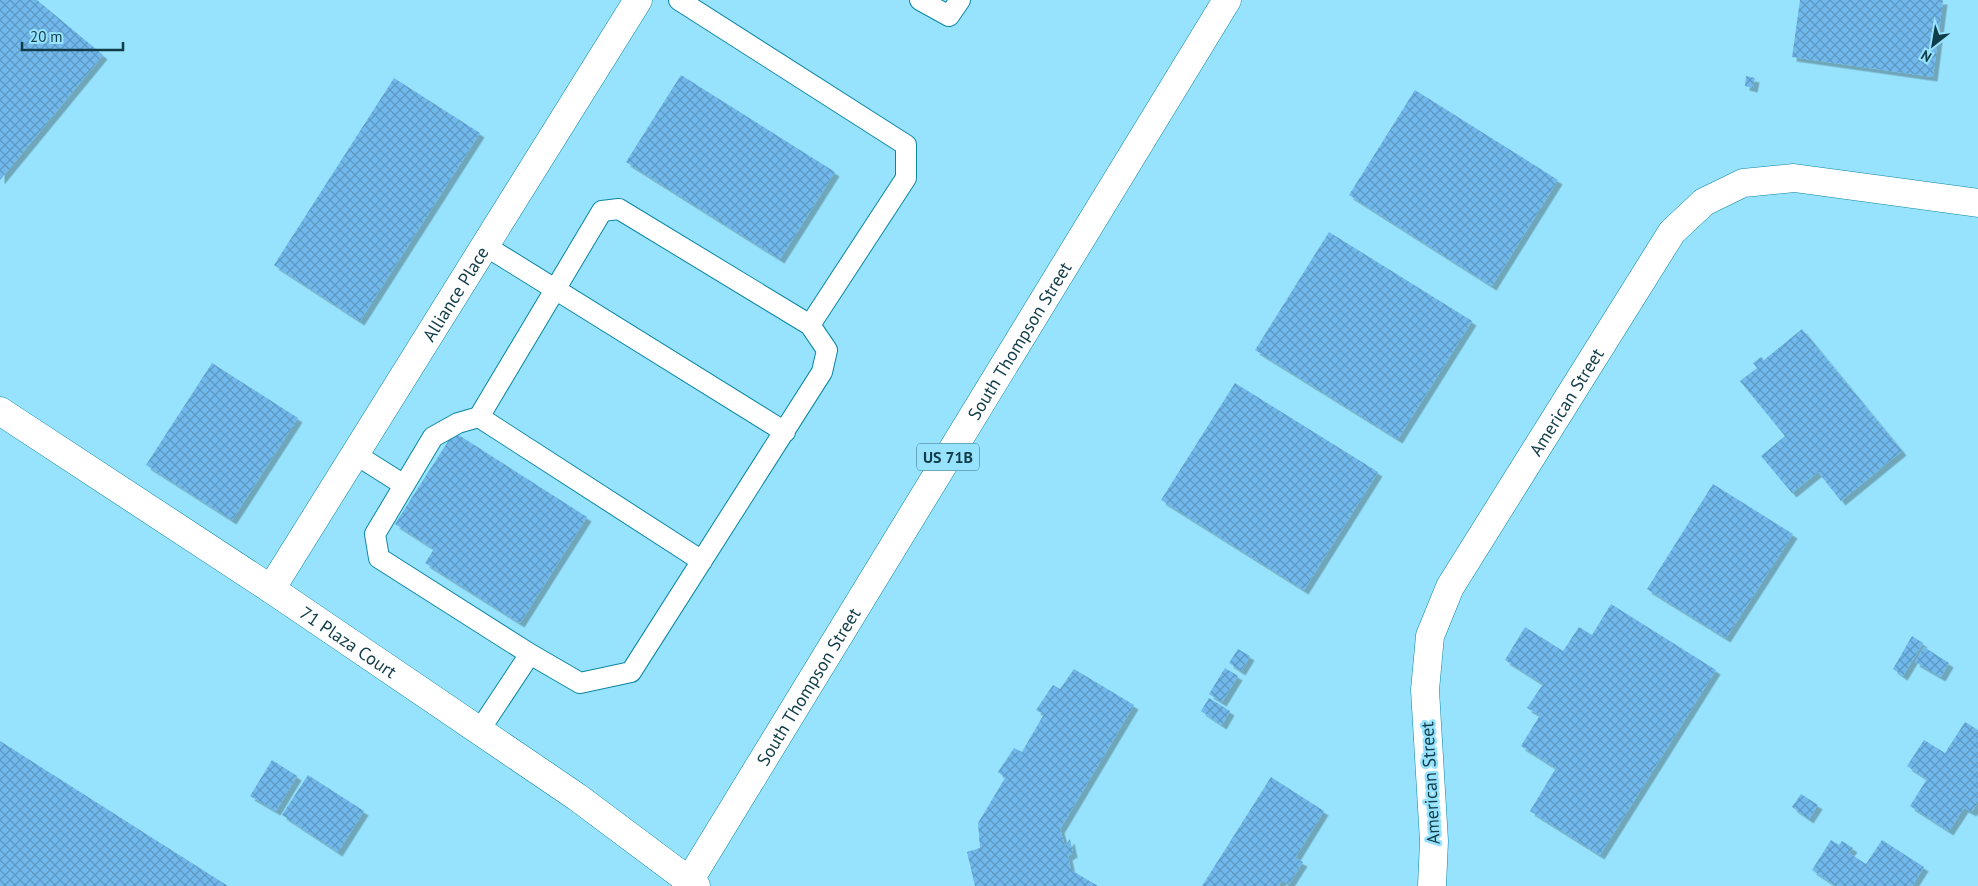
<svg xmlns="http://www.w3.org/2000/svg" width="1978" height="886" viewBox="0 0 1978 886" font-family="'PT Sans',sans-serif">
<defs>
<pattern id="building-cross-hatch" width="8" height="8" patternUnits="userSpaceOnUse" patternTransform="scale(1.25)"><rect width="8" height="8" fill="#71b9ec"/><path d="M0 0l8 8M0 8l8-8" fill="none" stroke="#5b98c1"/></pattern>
<filter id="shadow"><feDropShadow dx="4.5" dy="4.5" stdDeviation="0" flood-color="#0004"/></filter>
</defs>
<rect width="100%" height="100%" fill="#97e3fd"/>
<path fill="url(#building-cross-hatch)" filter="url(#shadow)" d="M 0,0 L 37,0 L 103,55 L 0,180 Z
M 1800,0 L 1943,0 L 1933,77 L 1792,57 Z
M 681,75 L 835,172 L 780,259 L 626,162 Z
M 1746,76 L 1755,78 L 1753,88 L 1745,86 Z
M 394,78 L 480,133 L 360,321 L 274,265 Z
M 1415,90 L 1558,180 L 1492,286 L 1349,195 Z
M 1329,232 L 1472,321 L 1398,439 L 1255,350 Z
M 1802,329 L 1902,451 L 1841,501 L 1818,472 L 1792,493 L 1761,456 L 1785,436 L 1740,381 L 1757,368 L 1753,363 L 1761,357 L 1764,360 Z
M 212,363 L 298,418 L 232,520 L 146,465 Z
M 1235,383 L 1378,472 L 1304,590 L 1161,500 Z
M 454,432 L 587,517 L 520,623 L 425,563 L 434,549 L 395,524 Z
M 1713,484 L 1793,534 L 1726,638 L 1647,589 Z
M 1611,604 L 1716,670 L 1600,855 L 1530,811 L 1556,768 L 1521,746 L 1540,715 L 1527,708 L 1543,684 L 1505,660 L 1525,627 L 1563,651 L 1579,627 L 1592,635 Z
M 1912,636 L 1923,643 L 1903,676 L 1893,669 Z
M 1924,647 L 1949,663 L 1941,677 L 1915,662 Z
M 1238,649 L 1250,656 L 1241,671 L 1229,663 Z
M 1225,668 L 1238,676 L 1222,702 L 1209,694 Z
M 1074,669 L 1134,705 L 1060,829 L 1065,846 L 1070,839 L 1073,853 L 1068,856 L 1071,870 L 1098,886 L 975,886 L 967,852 L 980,848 L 978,823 L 1005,778 L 998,772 L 1014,748 L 1022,752 L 1044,714 L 1036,710 L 1053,685 L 1060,689 Z
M 1209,698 L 1230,711 L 1222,725 L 1201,711 Z
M 1965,722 L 1978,730 L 1978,802 L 1972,812 L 1964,808 L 1949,831 L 1910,806 L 1927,779 L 1907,766 L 1924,740 L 1945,753 Z
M 0,741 L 228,886 L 0,886 Z
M 272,760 L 297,776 L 276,811 L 250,796 Z
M 308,775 L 364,811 L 338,852 L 282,815 Z
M 1271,777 L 1324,811 L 1295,858 L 1303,862 L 1289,884 L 1282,880 L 1279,886 L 1202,886 Z
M 1801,794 L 1818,805 L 1809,819 L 1792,807 Z
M 1831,840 L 1839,845 L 1842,841 L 1853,848 L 1849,853 L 1866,864 L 1882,840 L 1924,867 L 1912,886 L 1836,886 L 1812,870 Z"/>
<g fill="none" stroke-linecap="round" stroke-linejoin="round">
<g stroke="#0b86a4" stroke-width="22">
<path id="lane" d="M 920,0 L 949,16 L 960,0
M 484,245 L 785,432
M 479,417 L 702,561
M 355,454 L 404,485
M 530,654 L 379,558 L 375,534 L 433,437 L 458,423 L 479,417 L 602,211 L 619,209 L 810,325
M 479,731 L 530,654 L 580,683 L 631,672 L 822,372 L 827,350 L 810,325 L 906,178 L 906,145 L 679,0"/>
</g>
<g stroke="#0b86a4" stroke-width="29">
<g id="street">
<path id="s1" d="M 0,411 L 271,589 L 577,797 L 696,886"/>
<path id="s2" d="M 271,589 L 638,0"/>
<path id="s3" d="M 1432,886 L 1434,841 L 1425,690 L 1430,636 L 1450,587 L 1672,232 L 1704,202 L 1743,183 L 1794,178 L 1978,203"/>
</g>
</g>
<g stroke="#0b86a4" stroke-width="29">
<g id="highway">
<path id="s4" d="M 686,886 L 1227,0"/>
</g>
</g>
<use href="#lane" stroke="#fff" stroke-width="20"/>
<use href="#street" stroke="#fff" stroke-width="28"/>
<use href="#highway" stroke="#fff" stroke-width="28"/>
</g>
<g text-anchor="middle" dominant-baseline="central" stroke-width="5" stroke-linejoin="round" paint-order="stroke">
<rect fill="#97e3fd" stroke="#396e7f" stroke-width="1" x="917" y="443.5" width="62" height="27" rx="4"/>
<g font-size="16" font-weight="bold" fill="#113c49">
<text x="948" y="457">US 71B</text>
</g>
<g font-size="18" fill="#113c49" stroke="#97e3fd">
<text stroke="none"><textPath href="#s2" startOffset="348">Alliance Place</textPath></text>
<text stroke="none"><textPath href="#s4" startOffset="639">South Thompson Street</textPath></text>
<text stroke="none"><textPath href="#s3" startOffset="522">American Street</textPath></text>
<text stroke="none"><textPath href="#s1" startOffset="418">71 Plaza Court</textPath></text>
<text stroke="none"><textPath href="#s4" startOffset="234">South Thompson Street</textPath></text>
<text transform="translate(1430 783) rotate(-93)">American Street</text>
</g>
</g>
<g transform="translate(1933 45) rotate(211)" stroke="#97e3fd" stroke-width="4" paint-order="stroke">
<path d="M0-4L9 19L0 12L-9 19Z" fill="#113c49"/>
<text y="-8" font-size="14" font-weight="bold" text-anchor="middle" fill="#113c49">N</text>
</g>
<path d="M22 42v8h101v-8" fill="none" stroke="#113c49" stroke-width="2.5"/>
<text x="30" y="42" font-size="15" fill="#113c49" stroke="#97e3fd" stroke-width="4" paint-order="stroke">20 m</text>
</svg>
